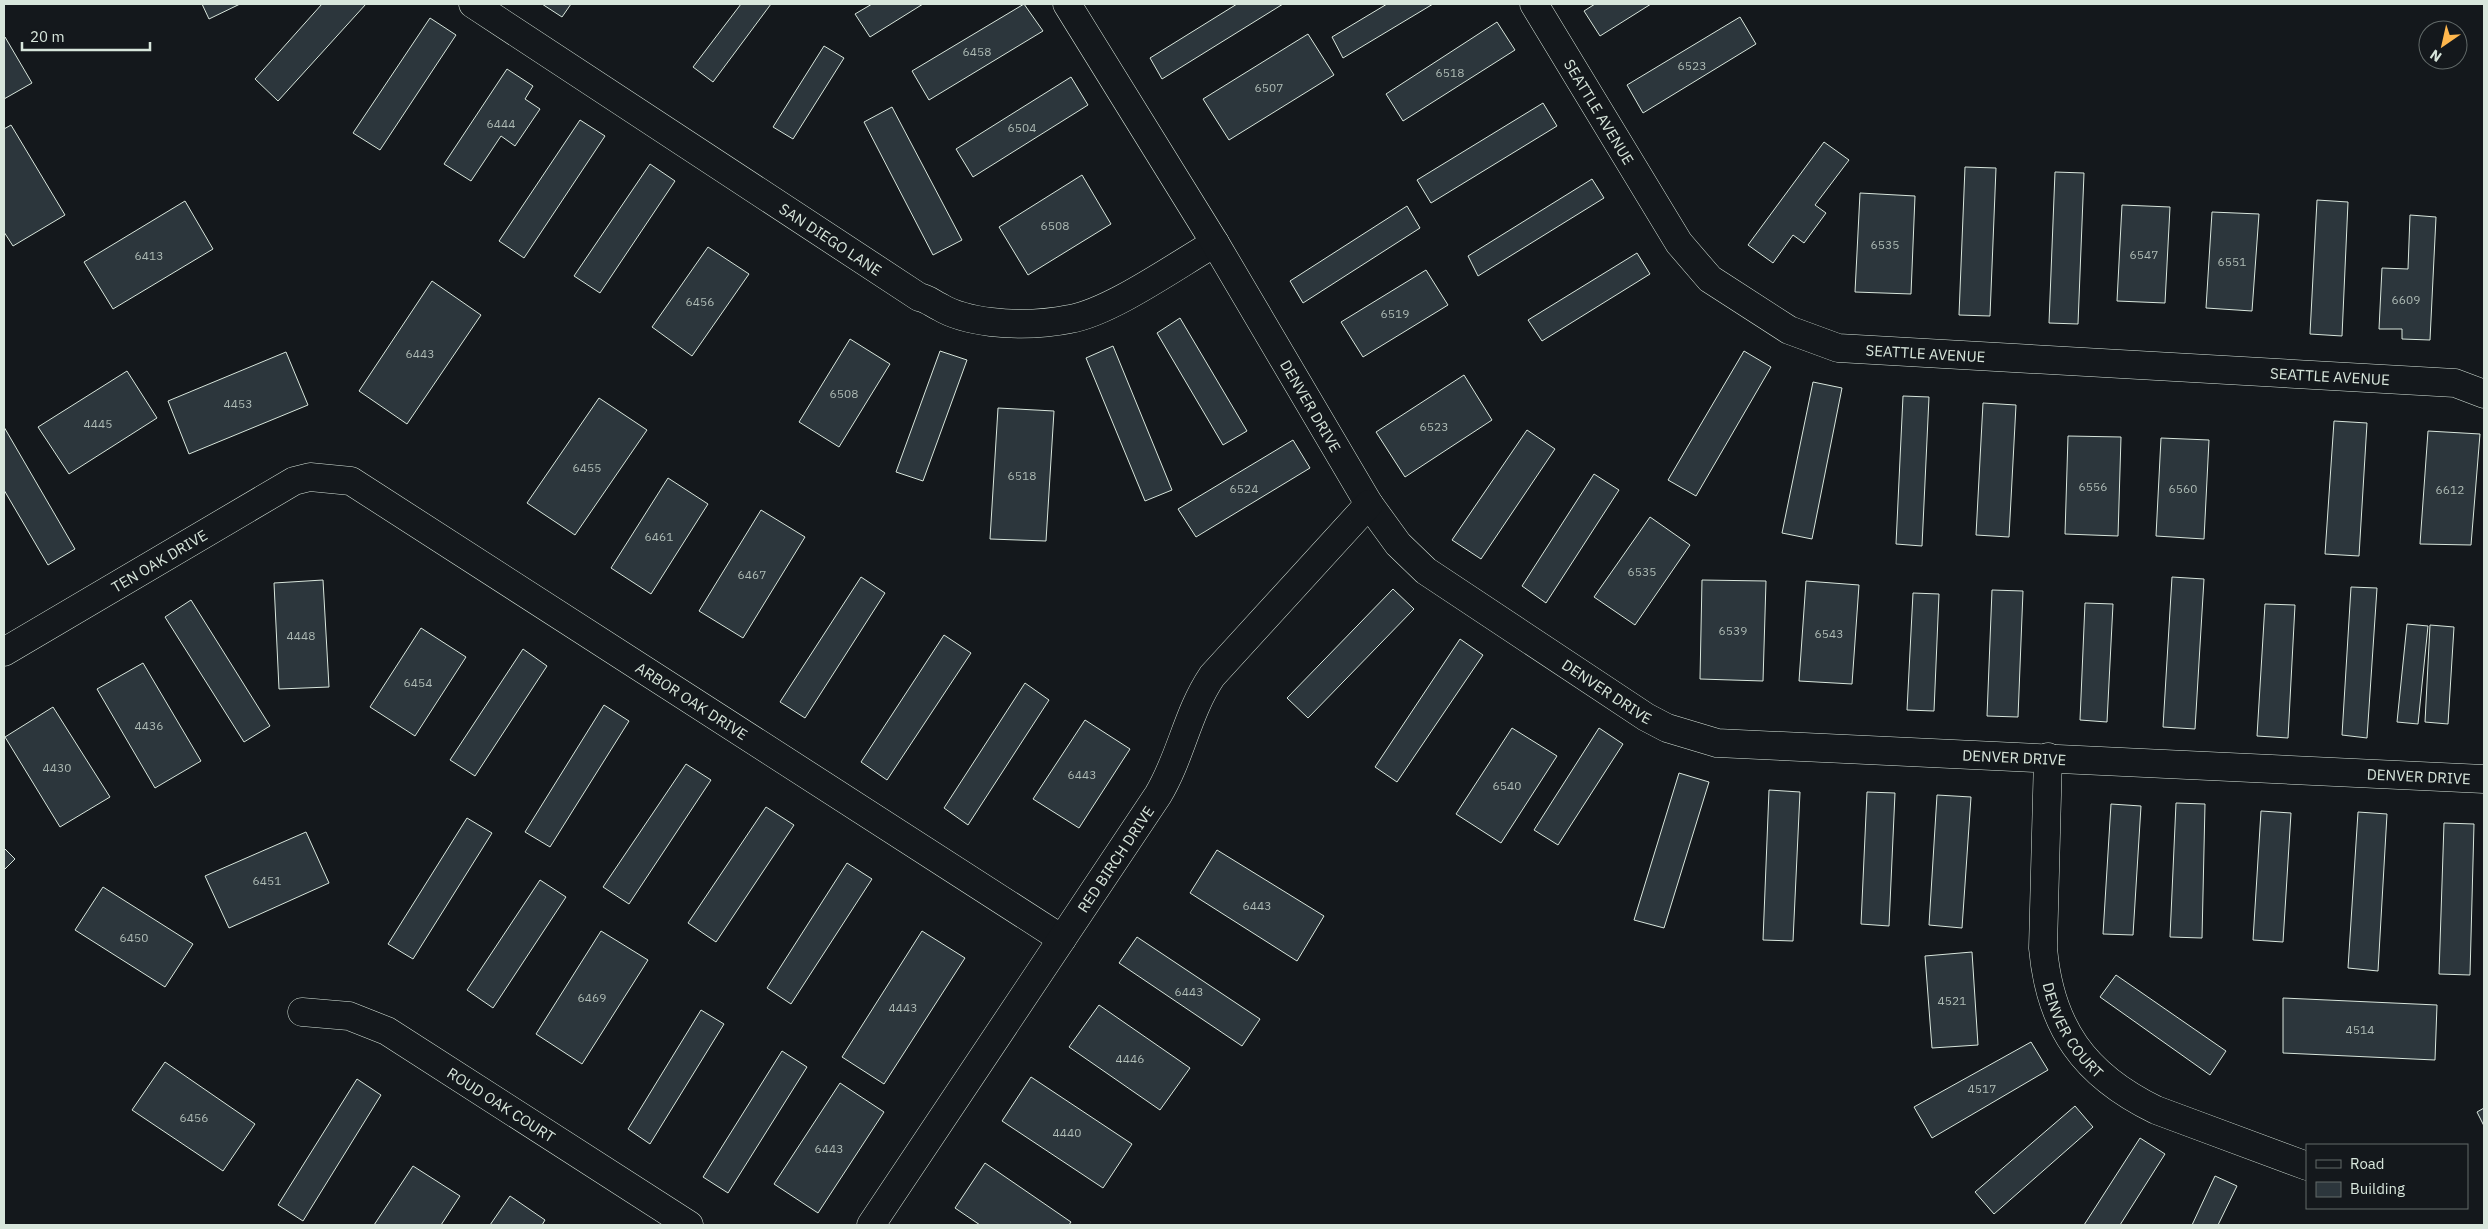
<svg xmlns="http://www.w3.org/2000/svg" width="2488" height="1229" viewBox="0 0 2488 1229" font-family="'IBM Plex Sans',sans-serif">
<rect width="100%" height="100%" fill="#14181c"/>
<path fill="#2c363c" stroke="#d8e6dc" d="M 202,4 L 240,4 L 209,19 Z
M 322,4 L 366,4 L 278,101 L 255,79 Z
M 542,4 L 571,4 L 562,17 Z
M 741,4 L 771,4 L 713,82 L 693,67 Z
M 872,4 L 923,4 L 870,37 L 855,14 Z
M 1024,4 L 1043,31 L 929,100 L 912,71 Z
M 1237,4 L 1283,4 L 1162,79 L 1150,58 Z
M 1387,4 L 1433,4 L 1343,58 L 1332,37 Z
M 1595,4 L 1651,4 L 1600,36 L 1584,11 Z
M 1740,17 L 1756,44 L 1643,113 L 1627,85 Z
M 430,18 L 456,35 L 380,150 L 353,133 Z
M 1497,22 L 1515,50 L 1403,121 L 1386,94 Z
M 1308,34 L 1334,75 L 1229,140 L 1203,99 Z
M 5,37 L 32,83 L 4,99 L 4,38 Z
M 824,46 L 844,58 L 793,139 L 773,127 Z
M 507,69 L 533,86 L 525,99 L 540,109 L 515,146 L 501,136 L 471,181 L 444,164 Z
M 1071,77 L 1088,105 L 973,177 L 956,149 Z
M 1543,103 L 1557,126 L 1431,203 L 1417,180 Z
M 892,107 L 962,240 L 933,255 L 864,122 Z
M 580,120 L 605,136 L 524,258 L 499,241 Z
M 11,125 L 65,215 L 13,246 L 4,232 L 4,129 Z
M 1824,142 L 1849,160 L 1815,205 L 1826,213 L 1804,243 L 1793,235 L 1773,263 L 1748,245 Z
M 650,164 L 675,181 L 600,293 L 574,276 Z
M 1965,167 L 1996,168 L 1990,316 L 1959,315 Z
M 2055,172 L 2084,173 L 2078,324 L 2049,323 Z
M 1082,175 L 1111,224 L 1028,275 L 999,227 Z
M 1592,179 L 1604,198 L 1478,276 L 1468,256 Z
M 1860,193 L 1915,196 L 1911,294 L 1855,292 Z
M 2317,200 L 2348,202 L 2342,336 L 2310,334 Z
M 185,201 L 213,249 L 113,309 L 84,262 Z
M 2122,205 L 2170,207 L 2165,303 L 2117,301 Z
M 1407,206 L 1420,228 L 1303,303 L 1290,281 Z
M 2212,212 L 2259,214 L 2252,311 L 2206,308 Z
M 2410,215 L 2436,217 L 2430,340 L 2402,339 L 2402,329 L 2379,329 L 2382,268 L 2408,269 Z
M 708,247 L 749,274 L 692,356 L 652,327 Z
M 1637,253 L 1650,274 L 1542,341 L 1528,320 Z
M 1426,270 L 1448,305 L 1363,357 L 1341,322 Z
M 432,281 L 481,315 L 407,424 L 359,391 Z
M 1180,318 L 1247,431 L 1223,445 L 1157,333 Z
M 850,339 L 890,364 L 839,447 L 799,422 Z
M 1113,346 L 1172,490 L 1145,501 L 1086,358 Z
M 940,351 L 967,360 L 923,481 L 896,472 Z
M 1744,351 L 1771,367 L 1696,496 L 1668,480 Z
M 286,352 L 308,405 L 189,454 L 168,401 Z
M 127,371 L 157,418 L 69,474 L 38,427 Z
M 1464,375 L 1492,420 L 1405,477 L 1376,432 Z
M 1813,382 L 1842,388 L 1812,539 L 1782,533 Z
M 1903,396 L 1929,397 L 1922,546 L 1896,544 Z
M 599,398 L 647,430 L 575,535 L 527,503 Z
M 1983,403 L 2016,405 L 2009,537 L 1976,535 Z
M 998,408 L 1054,411 L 1046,541 L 990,539 Z
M 2334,421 L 2367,423 L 2359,556 L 2325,554 Z
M 4,427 L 75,549 L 48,565 L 4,490 Z
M 1527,430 L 1555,449 L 1481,559 L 1452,540 Z
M 2428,431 L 2480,434 L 2471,545 L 2420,544 Z
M 2068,436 L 2121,437 L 2118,536 L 2065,534 Z
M 2161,438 L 2209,440 L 2204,539 L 2156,536 Z
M 1293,440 L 1310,468 L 1196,537 L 1178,509 Z
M 1594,474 L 1619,490 L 1546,603 L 1522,586 Z
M 668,478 L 708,504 L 651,594 L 611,568 Z
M 761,510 L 805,537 L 743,638 L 699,611 Z
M 1650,517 L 1690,545 L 1635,625 L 1594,597 Z
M 861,577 L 885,593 L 805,718 L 780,702 Z
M 2172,577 L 2204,579 L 2195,729 L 2163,727 Z
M 323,580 L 329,687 L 279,689 L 274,583 Z
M 1702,580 L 1766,581 L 1763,681 L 1700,679 Z
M 1806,581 L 1859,585 L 1852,684 L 1799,681 Z
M 2351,587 L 2377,588 L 2367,738 L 2342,735 Z
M 1393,589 L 1414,609 L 1308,718 L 1287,698 Z
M 1992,590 L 2023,591 L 2018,717 L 1987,716 Z
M 1913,593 L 1939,594 L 1934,711 L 1907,710 Z
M 191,600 L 270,726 L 244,742 L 165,617 Z
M 2085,603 L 2113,604 L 2107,722 L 2080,720 Z
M 2265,604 L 2295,605 L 2288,738 L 2257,736 Z
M 2407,624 L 2428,626 L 2418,724 L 2397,722 Z
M 2430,625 L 2454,627 L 2448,724 L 2425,722 Z
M 421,628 L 466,657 L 415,736 L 370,707 Z
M 944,635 L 971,653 L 887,780 L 861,762 Z
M 1460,639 L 1483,655 L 1397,782 L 1375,767 Z
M 523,649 L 547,666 L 475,776 L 450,760 Z
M 143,663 L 201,761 L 155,788 L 97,689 Z
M 1025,683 L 1049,700 L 968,825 L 944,808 Z
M 604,705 L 629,721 L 550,847 L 525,832 Z
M 53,707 L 110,797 L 60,827 L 5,737 Z
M 1085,720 L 1130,749 L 1079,828 L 1033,799 Z
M 1512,728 L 1557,756 L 1501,843 L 1456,814 Z
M 1599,728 L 1623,744 L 1558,845 L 1534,830 Z
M 686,764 L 711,780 L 629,904 L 603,887 Z
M 1679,773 L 1709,782 L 1664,928 L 1634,920 Z
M 1769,790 L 1800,792 L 1793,941 L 1763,940 Z
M 1867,792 L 1895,793 L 1889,926 L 1861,924 Z
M 1937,795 L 1971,797 L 1962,928 L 1929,925 Z
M 2176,803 L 2205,804 L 2202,938 L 2170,937 Z
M 2111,804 L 2141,806 L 2133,935 L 2103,934 Z
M 766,807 L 794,825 L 716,942 L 688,923 Z
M 2261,811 L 2291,813 L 2283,942 L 2253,940 Z
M 2358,812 L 2387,814 L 2378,971 L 2348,968 Z
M 467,818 L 492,833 L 413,959 L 388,944 Z
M 2444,823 L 2474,824 L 2470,975 L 2439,974 Z
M 306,832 L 329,883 L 229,928 L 205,876 Z
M 4,848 L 15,859 L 4,870 Z
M 1217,850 L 1324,916 L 1297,961 L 1190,893 Z
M 847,863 L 872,879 L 791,1004 L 767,988 Z
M 540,880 L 566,897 L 493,1008 L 467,990 Z
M 103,887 L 193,944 L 165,987 L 75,930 Z
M 601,931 L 648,960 L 582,1064 L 536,1034 Z
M 922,931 L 965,958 L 884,1084 L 842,1057 Z
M 1137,937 L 1260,1019 L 1242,1046 L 1119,963 Z
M 1972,952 L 1978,1045 L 1932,1048 L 1925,956 Z
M 2116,975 L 2226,1051 L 2210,1075 L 2100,997 Z
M 2283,998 L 2437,1005 L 2435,1060 L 2283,1053 Z
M 1099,1005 L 1190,1068 L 1160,1110 L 1069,1047 Z
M 701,1010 L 724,1024 L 650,1144 L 628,1129 Z
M 2031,1042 L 2048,1070 L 1932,1138 L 1914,1107 Z
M 782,1051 L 807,1067 L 728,1193 L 703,1177 Z
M 165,1062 L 255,1124 L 223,1171 L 132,1110 Z
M 1031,1077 L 1132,1144 L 1103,1188 L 1002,1121 Z
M 357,1079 L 381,1095 L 303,1221 L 278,1205 Z
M 840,1083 L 884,1112 L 818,1213 L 774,1184 Z
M 2075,1106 L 2093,1127 L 1994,1214 L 1975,1192 Z
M 2484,1108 L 2484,1126 L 2477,1112 Z
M 2140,1138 L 2165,1154 L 2120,1225 L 2084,1225 Z
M 985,1163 L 1071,1222 L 1069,1225 L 980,1225 L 955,1208 Z
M 413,1166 L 460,1196 L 441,1225 L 374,1225 Z
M 2215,1176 L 2237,1186 L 2218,1225 L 2192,1225 Z
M 510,1196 L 545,1220 L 542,1225 L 490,1225 Z"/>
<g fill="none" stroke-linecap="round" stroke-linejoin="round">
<g stroke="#d8e6dc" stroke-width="29">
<g id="minor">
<path id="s1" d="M 473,4 L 919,297 C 928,299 932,303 940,307 C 953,315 975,320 991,322 C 1017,325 1045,324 1070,319 C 1111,312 1177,265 1215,243"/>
<path id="s2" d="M 1067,4 L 1215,243 L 1369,504 L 1398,544 L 1426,571 L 1646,717 L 1667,728 L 1717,743 L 2484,779"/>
<path id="s3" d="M 1534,4 L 1679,243 L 1710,279 L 1789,330 L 1838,348 L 2455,383 L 2484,394"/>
<path id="s4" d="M 4,652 L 294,481 L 310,477 L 351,481 L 1062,939"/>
<path id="s5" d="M 2048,757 L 2043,948 C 2050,1027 2084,1075 2156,1110 L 2307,1166"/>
<path id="s6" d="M 302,1012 L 349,1016 L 387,1031 L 689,1225"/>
<path id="s7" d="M 871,1225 L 1158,795 C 1181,757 1187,713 1212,676 L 1369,504"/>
</g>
</g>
<use href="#minor" stroke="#14181c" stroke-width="28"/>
</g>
<g text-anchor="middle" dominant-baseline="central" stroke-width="4" stroke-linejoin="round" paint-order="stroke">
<g font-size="12" fill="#adbab4">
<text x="977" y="51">6458</text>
<text x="1692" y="65">6523</text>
<text x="1450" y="72">6518</text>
<text x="1269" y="87">6507</text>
<text x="501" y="123">6444</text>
<text x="1022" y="127">6504</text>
<text x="1055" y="225">6508</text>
<text x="1885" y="244">6535</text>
<text x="2144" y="254">6547</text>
<text x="149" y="255">6413</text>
<text x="2232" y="261">6551</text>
<text x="2406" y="299">6609</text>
<text x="700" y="301">6456</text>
<text x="1395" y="313">6519</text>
<text x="420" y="353">6443</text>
<text x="844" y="393">6508</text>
<text x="238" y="403">4453</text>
<text x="98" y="423">4445</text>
<text x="1434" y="426">6523</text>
<text x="587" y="467">6455</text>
<text x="1022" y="475">6518</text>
<text x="2093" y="486">6556</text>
<text x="1244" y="488">6524</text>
<text x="2183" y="488">6560</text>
<text x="2450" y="489">6612</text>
<text x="659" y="536">6461</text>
<text x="1642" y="571">6535</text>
<text x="752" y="574">6467</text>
<text x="1733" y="630">6539</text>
<text x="1829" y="633">6543</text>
<text x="301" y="635">4448</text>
<text x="418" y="682">6454</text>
<text x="149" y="725">4436</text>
<text x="57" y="767">4430</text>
<text x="1082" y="774">6443</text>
<text x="1507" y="785">6540</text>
<text x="267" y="880">6451</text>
<text x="1257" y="905">6443</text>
<text x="134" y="937">6450</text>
<text x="1189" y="991">6443</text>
<text x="592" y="997">6469</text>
<text x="1952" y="1000">4521</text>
<text x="903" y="1007">4443</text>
<text x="2360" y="1029">4514</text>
<text x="1130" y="1058">4446</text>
<text x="1982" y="1088">4517</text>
<text x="194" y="1117">6456</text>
<text x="1067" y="1132">4440</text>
<text x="829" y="1148">6443</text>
</g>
<g font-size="15" fill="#d8e6dc" stroke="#14181c">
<text stroke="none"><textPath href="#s3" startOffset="126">SEATTLE AVENUE</textPath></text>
<text stroke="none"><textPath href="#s1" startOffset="428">SAN DIEGO LANE</textPath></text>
<text stroke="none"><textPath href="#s3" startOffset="561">SEATTLE AVENUE</textPath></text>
<text stroke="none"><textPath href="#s3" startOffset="966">SEATTLE AVENUE</textPath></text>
<text stroke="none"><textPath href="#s2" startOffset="470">DENVER DRIVE</textPath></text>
<text stroke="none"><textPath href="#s4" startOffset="180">TEN OAK DRIVE</textPath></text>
<text stroke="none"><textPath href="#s2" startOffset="890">DENVER DRIVE</textPath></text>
<text stroke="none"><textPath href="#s4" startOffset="800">ARBOR OAK DRIVE</textPath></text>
<text stroke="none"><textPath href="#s2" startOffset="1310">DENVER DRIVE</textPath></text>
<text stroke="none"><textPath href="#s2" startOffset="1715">DENVER DRIVE</textPath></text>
<text stroke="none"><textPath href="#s7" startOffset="440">RED BIRCH DRIVE</textPath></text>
<text stroke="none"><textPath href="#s5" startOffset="280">DENVER COURT</textPath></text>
<text stroke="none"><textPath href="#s6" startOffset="224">ROUD OAK COURT</textPath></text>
</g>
</g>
<rect width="2488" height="1229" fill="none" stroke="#d8e6dc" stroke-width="10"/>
<rect x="2306" y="1144" width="162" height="65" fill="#14181c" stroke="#626a69"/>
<rect x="2316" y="1160" width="25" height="8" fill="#14181c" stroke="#626a69"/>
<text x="2350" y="1169" font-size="15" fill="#d8e6dc">Road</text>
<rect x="2316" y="1182" width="25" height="15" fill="#2c363c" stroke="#626a69"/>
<text x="2350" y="1194" font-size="15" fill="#d8e6dc">Building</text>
<g transform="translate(2443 45) rotate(214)"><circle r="24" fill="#14181c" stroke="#626a69"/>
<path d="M0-4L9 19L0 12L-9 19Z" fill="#ffb74d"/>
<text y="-8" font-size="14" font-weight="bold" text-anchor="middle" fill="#d8e6dc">N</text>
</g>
<path d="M22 42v8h128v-8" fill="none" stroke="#d8e6dc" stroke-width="2.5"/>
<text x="30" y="42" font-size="15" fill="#d8e6dc" stroke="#14181c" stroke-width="4" paint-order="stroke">20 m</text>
</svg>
